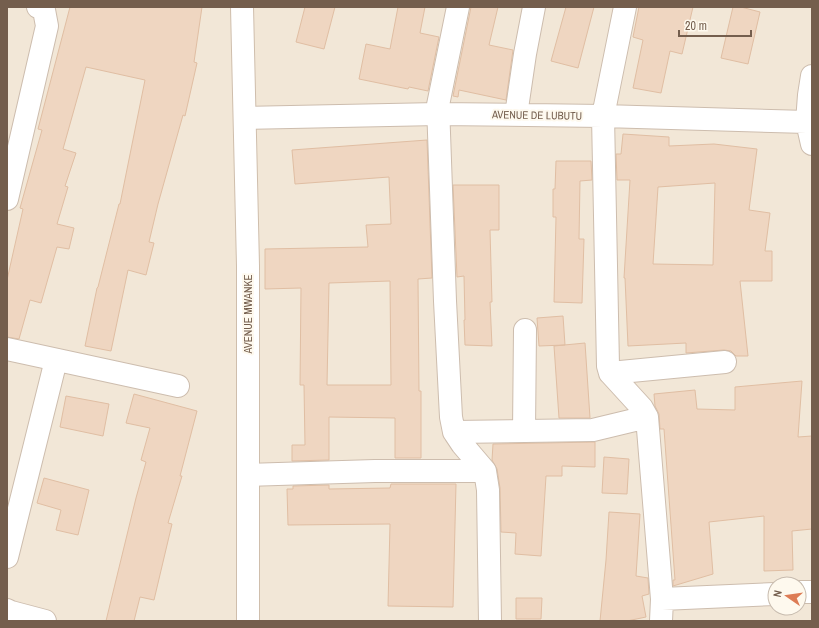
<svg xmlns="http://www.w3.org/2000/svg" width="819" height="628" viewBox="0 0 819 628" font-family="'Archivo Narrow',sans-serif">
<rect width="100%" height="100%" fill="#fbf5e8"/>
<path fill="#f2e7d7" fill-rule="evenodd" d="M 7,7 L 812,7 L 812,621 L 7,621 ZM 775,584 L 799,584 L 799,608 L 775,608 Z"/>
<path fill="#efd6c1" stroke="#e0bea3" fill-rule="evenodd" d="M 70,7 L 202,7 L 194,62 L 197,63 L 185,116 L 183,115 L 158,204 L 149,242 L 154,243 L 146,275 L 128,270 L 111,351 L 85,346 L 97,288 L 98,287 L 119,204 L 120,204 L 145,80 L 86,67 L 63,149 L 76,153 L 65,186 L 68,187 L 57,224 L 74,228 L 69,249 L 57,247 L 41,303 L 30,300 L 19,339 L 7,337 L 7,280 L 23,209 L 20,208 L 42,130 L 38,129 Z
M 305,7 L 335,7 L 324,49 L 296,42 Z
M 398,7 L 425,7 L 420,33 L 439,37 L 428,91 L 409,87 L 408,89 L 359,79 L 366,44 L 390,49 Z
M 471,7 L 498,7 L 489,45 L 513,50 L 506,100 L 459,90 L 458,97 L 453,96 Z
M 566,7 L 594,7 L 578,68 L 551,61 Z
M 639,7 L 693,7 L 682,54 L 670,51 L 661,93 L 633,88 L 643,40 L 633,37 Z
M 733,7 L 741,7 L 760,12 L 748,64 L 721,58 Z
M 623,134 L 669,137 L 669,146 L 714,144 L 757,149 L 749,210 L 770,213 L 765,251 L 772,251 L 772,281 L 740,281 L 748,356 L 736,356 L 731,351 L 724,350 L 686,353 L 686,343 L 628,346 L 625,278 L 624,278 L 630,180 L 617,180 L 616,154 L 621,154 ZM 715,183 L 713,265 L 653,264 L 658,187 Z
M 427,140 L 432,278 L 418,279 L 419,391 L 421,391 L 421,458 L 395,458 L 395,418 L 329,417 L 329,460 L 292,461 L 292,445 L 305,445 L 304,385 L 300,385 L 301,288 L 265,289 L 265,249 L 368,247 L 366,225 L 391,224 L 389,177 L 295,184 L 292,150 ZM 390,281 L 391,385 L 327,385 L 329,283 Z
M 556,161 L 591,161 L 592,180 L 580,181 L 579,239 L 584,239 L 582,303 L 554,302 L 556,217 L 553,217 L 553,189 L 555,189 Z
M 453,185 L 499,185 L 499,230 L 490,230 L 492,302 L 490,302 L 492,346 L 465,345 L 464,320 L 465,320 L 464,276 L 457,277 Z
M 563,316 L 565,345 L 539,346 L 537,318 Z
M 585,343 L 590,418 L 559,418 L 554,346 Z
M 802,381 L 798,437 L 812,436 L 812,529 L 792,531 L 793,570 L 764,571 L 764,516 L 709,522 L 713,574 L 673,586 L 673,580 L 675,580 L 664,429 L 660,429 L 659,414 L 655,406 L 654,394 L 695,390 L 697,409 L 735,410 L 735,387 Z
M 134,394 L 197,411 L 180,476 L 182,476 L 168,523 L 172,524 L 154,600 L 140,597 L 134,621 L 106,621 L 136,498 L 146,462 L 141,460 L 150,428 L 126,423 Z
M 66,396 L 109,404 L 103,436 L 60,427 Z
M 595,442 L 595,467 L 562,466 L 562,476 L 546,476 L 541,556 L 515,554 L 516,533 L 501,532 L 500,488 L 497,469 L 492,460 L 493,444 Z
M 604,457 L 629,459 L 627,494 L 602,493 Z
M 44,478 L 89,490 L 78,535 L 56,530 L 61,510 L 37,503 Z
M 391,484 L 456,484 L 453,607 L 388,606 L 390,524 L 288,525 L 287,489 L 293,489 L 293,486 L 329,485 L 329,489 L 390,488 Z
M 609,512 L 640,514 L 636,576 L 648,578 L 649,594 L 642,596 L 646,617 L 627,621 L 600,621 L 606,560 Z
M 516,598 L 542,598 L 541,619 L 516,619 Z"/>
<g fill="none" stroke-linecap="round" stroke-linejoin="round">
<g stroke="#cdbdae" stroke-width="24">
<path id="street" d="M 458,7 L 438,105 L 445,301 L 451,417 L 454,432 L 462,444 L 485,471 L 488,490 L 490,621
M 625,7 L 603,116 L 608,366 L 610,373 L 642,408 L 647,417 L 662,599 L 661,621
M 812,76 L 809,95 L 807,122 L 812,144
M 516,115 L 525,54 L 534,7
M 245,118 L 438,114 L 603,116 L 807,122
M 7,199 L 47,26 L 44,10 L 38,7
M 7,349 L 178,386
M 610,373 L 725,362
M 524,431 L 525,330
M 454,432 L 593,430 L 647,417
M 248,475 L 375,471 L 485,471
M 7,557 L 56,360
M 799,592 L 812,592
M 662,599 L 775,594
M 7,610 L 11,612 L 45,621"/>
</g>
<g stroke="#cfbeac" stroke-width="24">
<path id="secondary" d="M 242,7 L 248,266 L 248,621"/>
</g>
<use href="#street" stroke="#fff" stroke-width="22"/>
<use href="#secondary" stroke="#fff" stroke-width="22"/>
</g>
<g text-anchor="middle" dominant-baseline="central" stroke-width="4" stroke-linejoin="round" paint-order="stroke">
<g font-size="11" fill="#745e4d" stroke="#fef9ee">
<text transform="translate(537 115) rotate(1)">AVENUE DE LUBUTU</text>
<text transform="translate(248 314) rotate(-90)">AVENUE MWANKE</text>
</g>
</g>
<rect width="819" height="628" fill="none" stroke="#745e4d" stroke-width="16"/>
<g transform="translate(787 596) rotate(283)"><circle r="19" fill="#fef9ee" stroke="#c7bbae"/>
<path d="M0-3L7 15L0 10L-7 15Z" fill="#dd7c55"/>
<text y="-6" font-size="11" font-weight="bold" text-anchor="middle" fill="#745e4d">N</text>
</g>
<path d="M679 30v6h72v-6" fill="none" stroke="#745e4d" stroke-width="2"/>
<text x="685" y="30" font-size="12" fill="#745e4d" stroke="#fef9ee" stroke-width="3" paint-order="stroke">20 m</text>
</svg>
